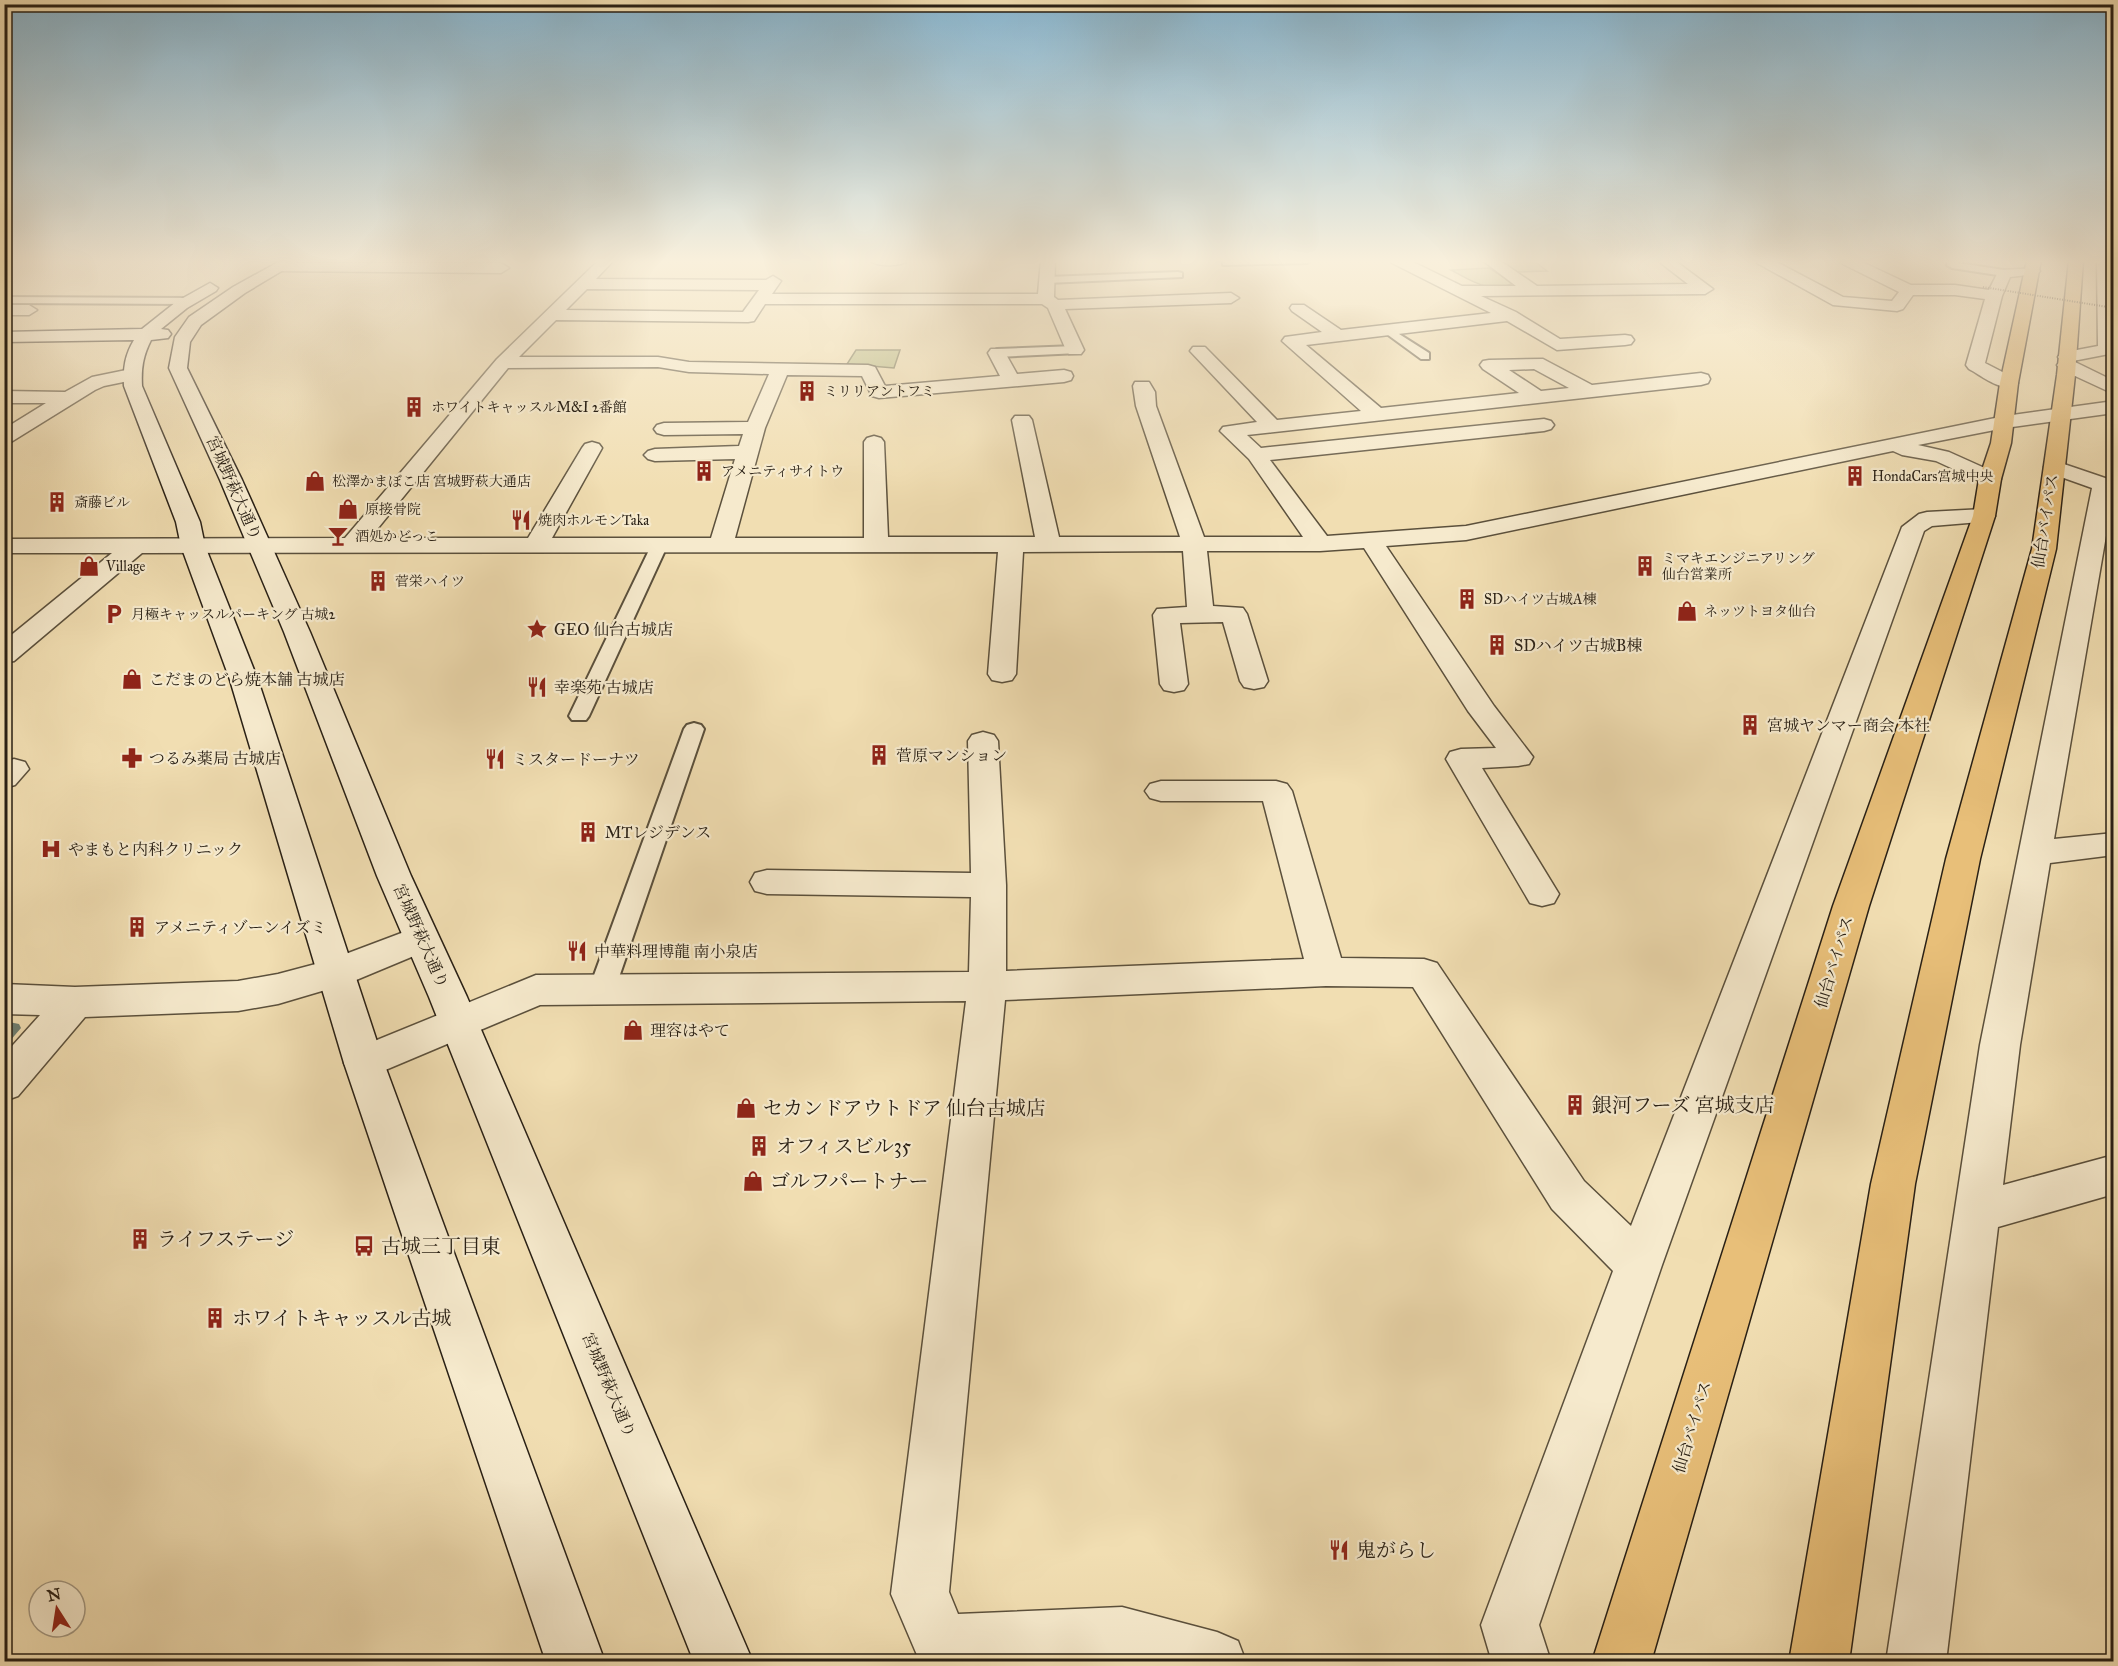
<svg xmlns="http://www.w3.org/2000/svg" width="2118" height="1666" viewBox="0 0 2118 1666" font-family="'IM FELL Great Primer','Noto Serif JP',serif">
<rect width="100%" height="100%" fill="#f1deb2"/>
<filter id="stains"><feTurbulence type="fractalNoise" baseFrequency=".00333" numOctaves="4"/><feColorMatrix values="0 0 0 0 .2 0 0 0 0 .09 0 0 0 0 .02 0 0 0 .5 -.17"/></filter>
<radialGradient id="worn" r=".72"><stop offset=".6" stop-color="#630" stop-opacity="0"/><stop offset="1" stop-color="#630" stop-opacity=".3"/></radialGradient>
<path fill="#bfc089" stroke="#74704f" stroke-width="1.5" d="M 1504,260 L 1533,260 L 1547,271 L 1517,272 L 1500,262 Z
M 1489,268 L 1513,283 C 1491,295 1470,280 1451,270 Z
M 856,350 L 900,350 L 894,368 L 847,364 Z"/>
<g fill="none" stroke-linecap="round" stroke-linejoin="round">
<path fill="#6d7e71" fill-rule="evenodd" d="M 4,1021 L 19,1024 L 21,1028 L 9,1042 L 4,1044 Z"/>
<g stroke="#5b503c" stroke-width="4">
<path id="lane" d="M 1227,260 L 1312,260 L 1307,263 L 1223,265 L 1223,261 Z
M 1948,260 L 1958,260 L 1958,263 L 2004,270 L 2009,273 L 2004,276 L 1952,268 L 1947,265 Z
M 1178,272 L 1182,273 L 1182,277 L 1047,283 L 1042,280 L 1047,277 Z
M 4,297 L 188,298 L 194,301 L 188,304 L 4,303 Z
M 1388,327 L 1429,353 L 1429,359 L 1421,359 L 1384,332 L 1384,328 Z
M 1075,346 L 1081,350 L 1079,353 L 997,357 L 991,353 L 997,349 Z
M 660,539 L 668,544 L 589,716 L 586,720 L 572,720 L 569,716 L 652,544 Z
M 694,723 L 701,725 L 704,729 L 615,989 L 611,996 L 602,999 L 593,996 L 589,989 L 684,729 L 687,725 Z"/>
</g>
<g stroke="#5b503c" stroke-width="3">
<path id="street" d="M 599,260 L 614,260 L 596,279 L 766,280 L 773,276 L 781,281 L 772,294 L 1038,294 L 1041,260 L 1055,260 L 1054,297 L 1058,300 L 1231,293 L 1239,298 L 1231,303 L 1065,309 L 1084,350 L 1081,354 L 1069,354 L 1066,350 L 1048,308 L 1042,304 L 765,304 L 754,321 L 748,322 L 556,320 L 519,357 L 658,357 L 689,362 L 868,365 L 875,367 L 885,386 L 1000,376 L 988,353 L 991,349 L 1003,349 L 1017,374 L 1064,370 L 1071,372 L 1073,376 L 1071,380 L 1064,382 L 879,398 L 872,396 L 862,376 L 787,375 L 765,428 L 735,538 L 864,538 L 864,442 L 867,438 L 874,436 L 881,438 L 884,442 L 888,537 L 1035,537 L 1012,420 L 1015,416 L 1029,416 L 1032,420 L 1059,537 L 1180,537 L 1136,406 L 1133,386 L 1135,382 L 1149,382 L 1155,392 L 1156,406 L 1204,537 L 1303,537 L 1249,459 L 1220,431 L 1223,427 L 1257,422 L 1190,351 L 1193,347 L 1205,347 L 1277,420 L 1361,411 L 1282,341 L 1285,337 L 1322,332 L 1292,311 L 1290,308 L 1292,305 L 1304,305 L 1341,330 L 1491,313 L 1392,263 L 1390,260 L 1409,260 L 1462,286 L 1516,286 L 1482,260 L 1499,260 L 1537,286 L 1688,284 L 1657,260 L 1674,260 L 1713,289 L 1705,294 L 1481,296 L 1516,312 L 1560,339 L 1625,335 L 1631,336 L 1634,340 L 1631,344 L 1625,345 L 1557,350 L 1507,321 L 1306,345 L 1381,408 L 1519,393 L 1483,369 L 1480,365 L 1483,361 L 1489,360 L 1543,359 L 1592,385 L 1701,373 L 1708,375 L 1710,379 L 1708,383 L 1701,385 L 1247,435 L 1261,448 L 1544,419 L 1551,421 L 1554,425 L 1551,429 L 1544,431 L 1270,460 L 1327,536 L 1466,526 L 2005,416 L 2114,401 L 2114,413 L 2005,428 L 1918,445 L 1949,452 L 1998,474 L 2001,479 L 1998,484 L 1990,486 L 1936,461 L 1902,455 L 1893,451 L 1466,540 L 1386,546 L 1494,706 L 1533,757 L 1529,764 L 1518,766 L 1482,768 L 1559,894 L 1554,903 L 1542,906 L 1530,903 L 1446,759 L 1450,752 L 1461,749 L 1496,748 L 1468,711 L 1364,548 L 1320,551 L 1207,551 L 1213,606 L 1243,608 L 1247,614 L 1268,681 L 1264,687 L 1254,689 L 1244,687 L 1240,681 L 1223,622 L 1180,623 L 1188,684 L 1184,690 L 1174,692 L 1164,690 L 1160,684 L 1153,615 L 1157,609 L 1187,607 L 1183,551 L 1023,552 L 1016,674 L 1012,680 L 1002,682 L 992,680 L 988,674 L 998,552 L 142,553 L 14,661 L 4,663 L 4,641 L 112,553 L 4,553 L 4,539 L 345,538 L 497,359 ZM 587,289 L 759,290 L 743,312 L 566,310 ZM 658,367 L 689,372 L 769,374 L 748,422 L 664,423 L 657,425 L 654,429 L 657,433 L 664,435 L 743,434 L 739,446 L 655,449 L 648,451 L 644,455 L 648,459 L 655,461 L 735,459 L 711,538 L 552,538 L 602,448 L 599,444 L 592,442 L 585,444 L 582,448 L 528,538 L 370,538 L 508,368 ZM 1534,369 L 1569,388 L 1541,391 L 1509,370 Z
M 869,260 L 909,260 C 902,267 876,267 869,260 Z
M 1755,260 L 1773,260 L 1843,297 L 1892,301 L 1899,292 L 1841,263 L 1839,260 L 1858,260 L 1911,285 L 1955,285 L 1989,290 L 1999,270 L 2037,268 L 2040,271 L 2037,274 L 2010,277 L 2002,296 L 1985,363 L 2016,379 L 2018,383 L 2016,387 C 2000,391 1982,376 1969,369 L 1966,365 L 1985,299 L 1955,295 L 1913,295 L 1903,309 L 1897,311 L 1833,305 L 1757,263 Z
M 2097,260 L 2111,260 L 2114,353 L 2073,361 L 2114,381 L 2114,394 L 2060,369 L 2057,365 L 2061,361 L 2058,357 L 2061,353 L 2098,346 Z
M 278,263 L 501,263 L 509,268 L 501,273 L 273,271 L 270,268 L 273,265 Z
M 4,305 L 29,305 L 37,310 L 29,315 L 4,315 Z
M 131,369 L 138,371 L 140,375 L 138,379 L 104,386 L 95,390 L 11,442 L 4,444 L 4,429 L 46,403 L 4,403 L 4,391 L 65,392 L 92,377 Z
M 2055,461 L 2111,480 L 2114,489 L 2054,839 L 2114,833 L 2114,855 L 2050,863 L 2020,1045 L 2003,1185 L 2114,1155 L 2114,1194 L 1998,1227 L 1946,1662 L 1886,1662 L 1980,1045 L 2092,488 L 2047,472 L 2044,467 L 2047,462 Z
M 1984,509 L 1992,511 L 1995,516 L 1992,521 L 1932,526 L 1924,531 L 1662,1265 L 1539,1625 L 1551,1662 L 1492,1662 L 1481,1625 L 1613,1271 L 1552,1209 L 1413,987 L 1326,986 L 1005,1000 L 949,1592 L 958,1614 L 1122,1607 L 1217,1632 L 1238,1641 L 1246,1662 L 920,1662 L 891,1594 L 966,1001 L 540,1005 L 364,1079 L 350,1075 L 344,1063 L 350,1051 L 536,975 L 969,972 L 971,897 L 767,894 L 755,891 L 750,882 L 755,873 L 767,870 L 971,873 L 968,741 L 972,735 L 983,732 L 994,735 L 998,741 L 1006,885 L 1006,971 L 1304,959 L 1263,801 L 1161,801 L 1150,798 L 1145,791 L 1150,784 L 1161,781 L 1276,781 L 1287,784 L 1292,791 L 1341,958 L 1424,959 L 1437,963 L 1584,1181 L 1631,1226 L 1902,527 L 1919,514 L 1927,512 Z
M 14,759 L 25,762 L 29,769 L 15,785 L 4,788 L 4,762 Z
M 420,926 L 433,930 L 438,939 L 433,948 L 349,983 L 278,1004 L 238,1011 L 85,1017 L 18,1096 L 4,1101 L 4,1055 L 40,1015 L 4,1014 L 4,984 L 75,987 L 238,981 L 278,974 L 327,961 Z"/>
</g>
<g stroke="#292015" stroke-width="3">
<path id="secondary" d="M 282,260 L 300,260 L 245,293 L 201,325 L 190,342 L 187,368 L 242,480 L 310,632 L 411,876 L 467,997 L 753,1662 L 694,1662 L 429,997 L 377,876 L 284,632 L 220,480 L 169,368 L 175,337 L 189,317 L 233,287 Z
M 210,283 L 218,288 L 216,291 L 187,308 L 161,329 L 168,330 L 171,334 L 168,338 L 151,340 C 143,356 141,368 142,386 L 200,522 L 205,546 L 258,680 L 384,1063 L 605,1662 L 546,1662 L 344,1063 L 230,680 L 181,546 L 176,522 L 124,386 C 123,368 125,355 134,340 L 4,342 L 4,332 L 142,329 L 176,302 Z"/>
</g>
<g stroke="#292015" stroke-width="3">
<path id="highway" d="M 2027,260 L 2041,260 L 2018,383 L 2011,443 L 2001,479 L 1995,516 L 1869,906 L 1651,1662 L 1592,1662 L 1833,906 L 1973,516 L 1979,479 L 1991,443 L 2000,383 Z
M 2069,260 L 2083,260 L 2075,375 L 2056,549 L 1980,859 L 1915,1184 L 1849,1662 L 1789,1662 L 1871,1184 L 1946,859 L 2032,549 L 2057,375 Z"/>
</g>
<use href="#lane" fill="#f6eacd" fill-rule="evenodd"/>
<use href="#street" fill="#f6eacd" fill-rule="evenodd"/>
<use href="#secondary" fill="#f6eacd" fill-rule="evenodd"/>
<use href="#highway" fill="#e8bf79" fill-rule="evenodd"/>
<path stroke="#292015" stroke-width="2" stroke-dasharray="1 1.5" stroke-linecap="butt" d="M 1983,287 L 2114,308"/>
</g>
<linearGradient id="sky" x2="0" y2="1"><stop stop-color="#89b7d1"/><stop offset="0.53" stop-color="#f9f0dc"/><stop offset="1" stop-color="#f9f0dc" stop-opacity="0"/></linearGradient>
<rect width="2118" height="493" fill="url(#sky)"/>
<defs>
<g id="building-bare" transform="scale(1.62)"><path d="M-4-6H4V6H1V3H-1V6H-4ZM-2.5-4.3h1.7v1.8h-1.7ZM.8-4.3h1.7v1.8H.8ZM-2.5-1h1.7V.8h-1.7ZM.8-1h1.7V.8H.8Z" fill="#8f2418" stroke="#f6eacd" stroke-width="2.5" paint-order="stroke"/></g>
<g id="shop-bare" transform="scale(1.62)"><path d="M-5-2.5h2.3a2.7 3.5 0 0 1 5.4 0H5L5.5 6h-11ZM-1.5-2.5h3a1.5 2.3 0 0 0-3 0Z" fill="#8f2418" stroke="#f6eacd" stroke-width="2.5" paint-order="stroke"/></g>
<g id="restaurant-bare" transform="scale(1.62)"><path d="M-5-6h1v4h1v-4h1v4h1v-4h1v5L-1.5 .5V6h-2V.5L-5-1ZM5-6V6H3V1.5H1.5Q1.5-4 5-6Z" fill="#8f2418" stroke="#f6eacd" stroke-width="2.5" paint-order="stroke"/></g>
<g id="bar-bare" transform="scale(1.62)"><path d="M-6-5H6L.8 .8V4.5H3.5V6h-7V4.5H-.8V.8Z" fill="#8f2418" stroke="#f6eacd" stroke-width="2.5" paint-order="stroke"/></g>
<g id="parking-bare" transform="scale(1.62)"><path d="M-3.5-5.5H1a3.5 3.5 0 0 1 0 7H-1V5.5H-3.5ZM-1-3.4V-.6H.8a1.4 1.4 0 0 0 0-2.8Z" fill="#8f2418" stroke="#f6eacd" stroke-width="2.5" paint-order="stroke"/></g>
<g id="sight-bare" transform="scale(1.62)"><path d="M0-6L1.8-2.2L6-1.7L2.9 1.2L3.7 5.4L0 3.3L-3.7 5.4L-2.9 1.2L-6-1.7L-1.8-2.2Z" fill="#8f2418" stroke="#f6eacd" stroke-width="2.5" paint-order="stroke"/></g>
<g id="pharmacy-bare" transform="scale(1.62)"><path d="M-2-6h4v4h4v4h-4v4h-4v-4h-4v-4h4Z" fill="#8f2418" stroke="#f6eacd" stroke-width="2.5" paint-order="stroke"/></g>
<g id="hospital-bare" transform="scale(1.62)"><path d="M-5-5h3v3.5h4V-5h3V5h-3V1.5h-4V5h-3Z" fill="#8f2418" stroke="#f6eacd" stroke-width="2.5" paint-order="stroke"/></g>
<g id="bus-bare" transform="scale(1.62)"><path d="M-5-6H5V4H4V6H2V4H-2V6H-4V4H-5ZM-3.5-4V0h7V-4ZM-3.5 1.2v1.5H-2V1.2ZM2 1.2v1.5H3.5V1.2Z" fill="#8f2418" stroke="#f6eacd" stroke-width="2.5" paint-order="stroke"/></g>
</defs>
<g fill-rule="evenodd">
<use href="#building-bare" x="807" y="391"/>
<use href="#building-bare" x="414" y="407"/>
<use href="#building-bare" x="704" y="471"/>
<use href="#building-bare" x="1855" y="476"/>
<use href="#shop-bare" x="315" y="481"/>
<use href="#building-bare" x="57" y="502"/>
<use href="#shop-bare" x="348" y="509"/>
<use href="#restaurant-bare" x="521" y="520"/>
<use href="#bar-bare" x="338" y="536"/>
<use href="#shop-bare" x="89" y="566"/>
<use href="#building-bare" x="1645" y="566"/>
<use href="#building-bare" x="378" y="581"/>
<use href="#building-bare" x="1467" y="599"/>
<use href="#shop-bare" x="1687" y="611"/>
<use href="#parking-bare" x="114" y="614"/>
<use href="#sight-bare" x="537" y="629"/>
<use href="#building-bare" x="1497" y="645"/>
<use href="#shop-bare" x="132" y="679"/>
<use href="#restaurant-bare" x="537" y="687"/>
<use href="#building-bare" x="1750" y="725"/>
<use href="#building-bare" x="879" y="755"/>
<use href="#pharmacy-bare" x="132" y="758"/>
<use href="#restaurant-bare" x="495" y="759"/>
<use href="#building-bare" x="588" y="832"/>
<use href="#hospital-bare" x="51" y="849"/>
<use href="#building-bare" x="137" y="927"/>
<use href="#restaurant-bare" x="577" y="951"/>
<use href="#shop-bare" x="633" y="1030"/>
<use href="#building-bare" x="1575" y="1105"/>
<use href="#shop-bare" x="746" y="1108"/>
<use href="#building-bare" x="759" y="1146"/>
<use href="#shop-bare" x="753" y="1181"/>
<use href="#building-bare" x="140" y="1239"/>
<use href="#bus-bare" x="364" y="1246"/>
<use href="#building-bare" x="215" y="1318"/>
<use href="#restaurant-bare" x="1339" y="1550"/>
</g>
<g text-anchor="middle" dominant-baseline="central" stroke-width="4.5" stroke-linejoin="round" paint-order="stroke">
<g font-size="14" fill="#292015" stroke="#f6eacd" text-anchor="start">
<text x="824" y="391">ミリリアントフミ</text>
<text x="431" y="407">ホワイトキャッスルM&amp;I 2番館</text>
<text x="721" y="471">アメニティサイトウ</text>
<text x="1872" y="476">HondaCars宮城中央</text>
<text x="332" y="481">松澤かまぼこ店 宮城野萩大通店</text>
<text x="74" y="502">斎藤ビル</text>
<text x="365" y="509">原接骨院</text>
<text x="538" y="520">焼肉ホルモンTaka</text>
<text x="355" y="536">酒処かどっこ</text>
<text x="1662" y="558">ミマキエンジニアリング<tspan x="1662" dy="16">仙台営業所</tspan></text>
<text x="106" y="566">Village</text>
<text x="395" y="581">菅栄ハイツ</text>
<text x="1484" y="599">SDハイツ古城A棟</text>
<text x="1704" y="611">ネッツトヨタ仙台</text>
<text x="131" y="614">月極キャッスルパーキング 古城2</text>
</g>
<g font-size="16" fill="#292015" stroke="#f6eacd">
<text transform="translate(234 488) rotate(66)">宮城野萩大通り</text>
<text transform="translate(2045 521) rotate(-81)">仙台バイパス</text>
<text transform="translate(421 936) rotate(66)">宮城野萩大通り</text>
<text transform="translate(1834 962) rotate(-73)">仙台バイパス</text>
<text transform="translate(609 1385) rotate(67)">宮城野萩大通り</text>
<text transform="translate(1692 1427) rotate(-73)">仙台バイパス</text>
</g>
<g font-size="16" fill="#292015" stroke="#f6eacd" text-anchor="start">
<text x="554" y="629">GEO 仙台古城店</text>
<text x="1514" y="645">SDハイツ古城B棟</text>
<text x="149" y="679">こだまのどら焼本舗 古城店</text>
<text x="554" y="687">幸楽苑 古城店</text>
<text x="1767" y="725">宮城ヤンマー商会 本社</text>
<text x="896" y="755">菅原マンション</text>
<text x="149" y="758">つるみ薬局 古城店</text>
<text x="512" y="759">ミスタードーナツ</text>
<text x="605" y="832">MTレジデンス</text>
<text x="68" y="849">やまもと内科クリニック</text>
<text x="154" y="927">アメニティゾーンイズミ</text>
<text x="594" y="951">中華料理博龍 南小泉店</text>
<text x="650" y="1030">理容はやて</text>
</g>
<g font-size="20" fill="#292015" stroke="#f6eacd" text-anchor="start">
<text x="1592" y="1105">銀河フーズ 宮城支店</text>
<text x="763" y="1108">セカンドアウトドア 仙台古城店</text>
<text x="776" y="1146">オフィスビル35</text>
<text x="770" y="1181">ゴルフパートナー</text>
<text x="157" y="1239">ライフステージ</text>
<text x="381" y="1246">古城三丁目東</text>
<text x="232" y="1318">ホワイトキャッスル古城</text>
<text x="1356" y="1550">鬼がらし</text>
</g>
</g>
<rect width="2118" height="1666" fill="none" stroke="#f1deb2" stroke-width="24"/>
<rect x="6" y="6" width="2106" height="1654" fill="none" stroke="#292015" stroke-width="3"/>
<rect x="12" y="12" width="2094" height="1642" fill="none" stroke="#292015" stroke-width="1.5"/>
<g transform="translate(57 1609) rotate(348)"><circle r="28" fill="#f6eacd" stroke="#a49983" stroke-width="1.5"/>
<path d="M0-4.5L10 22L0 15L-10 22Z" fill="#8f2418"/>
<text y="-9" font-size="16" font-weight="bold" text-anchor="middle" fill="#292015">N</text>
</g>
<rect width="100%" height="100%" filter="url(#stains)"/>
<rect width="100%" height="100%" fill="url(#worn)"/>
</svg>
